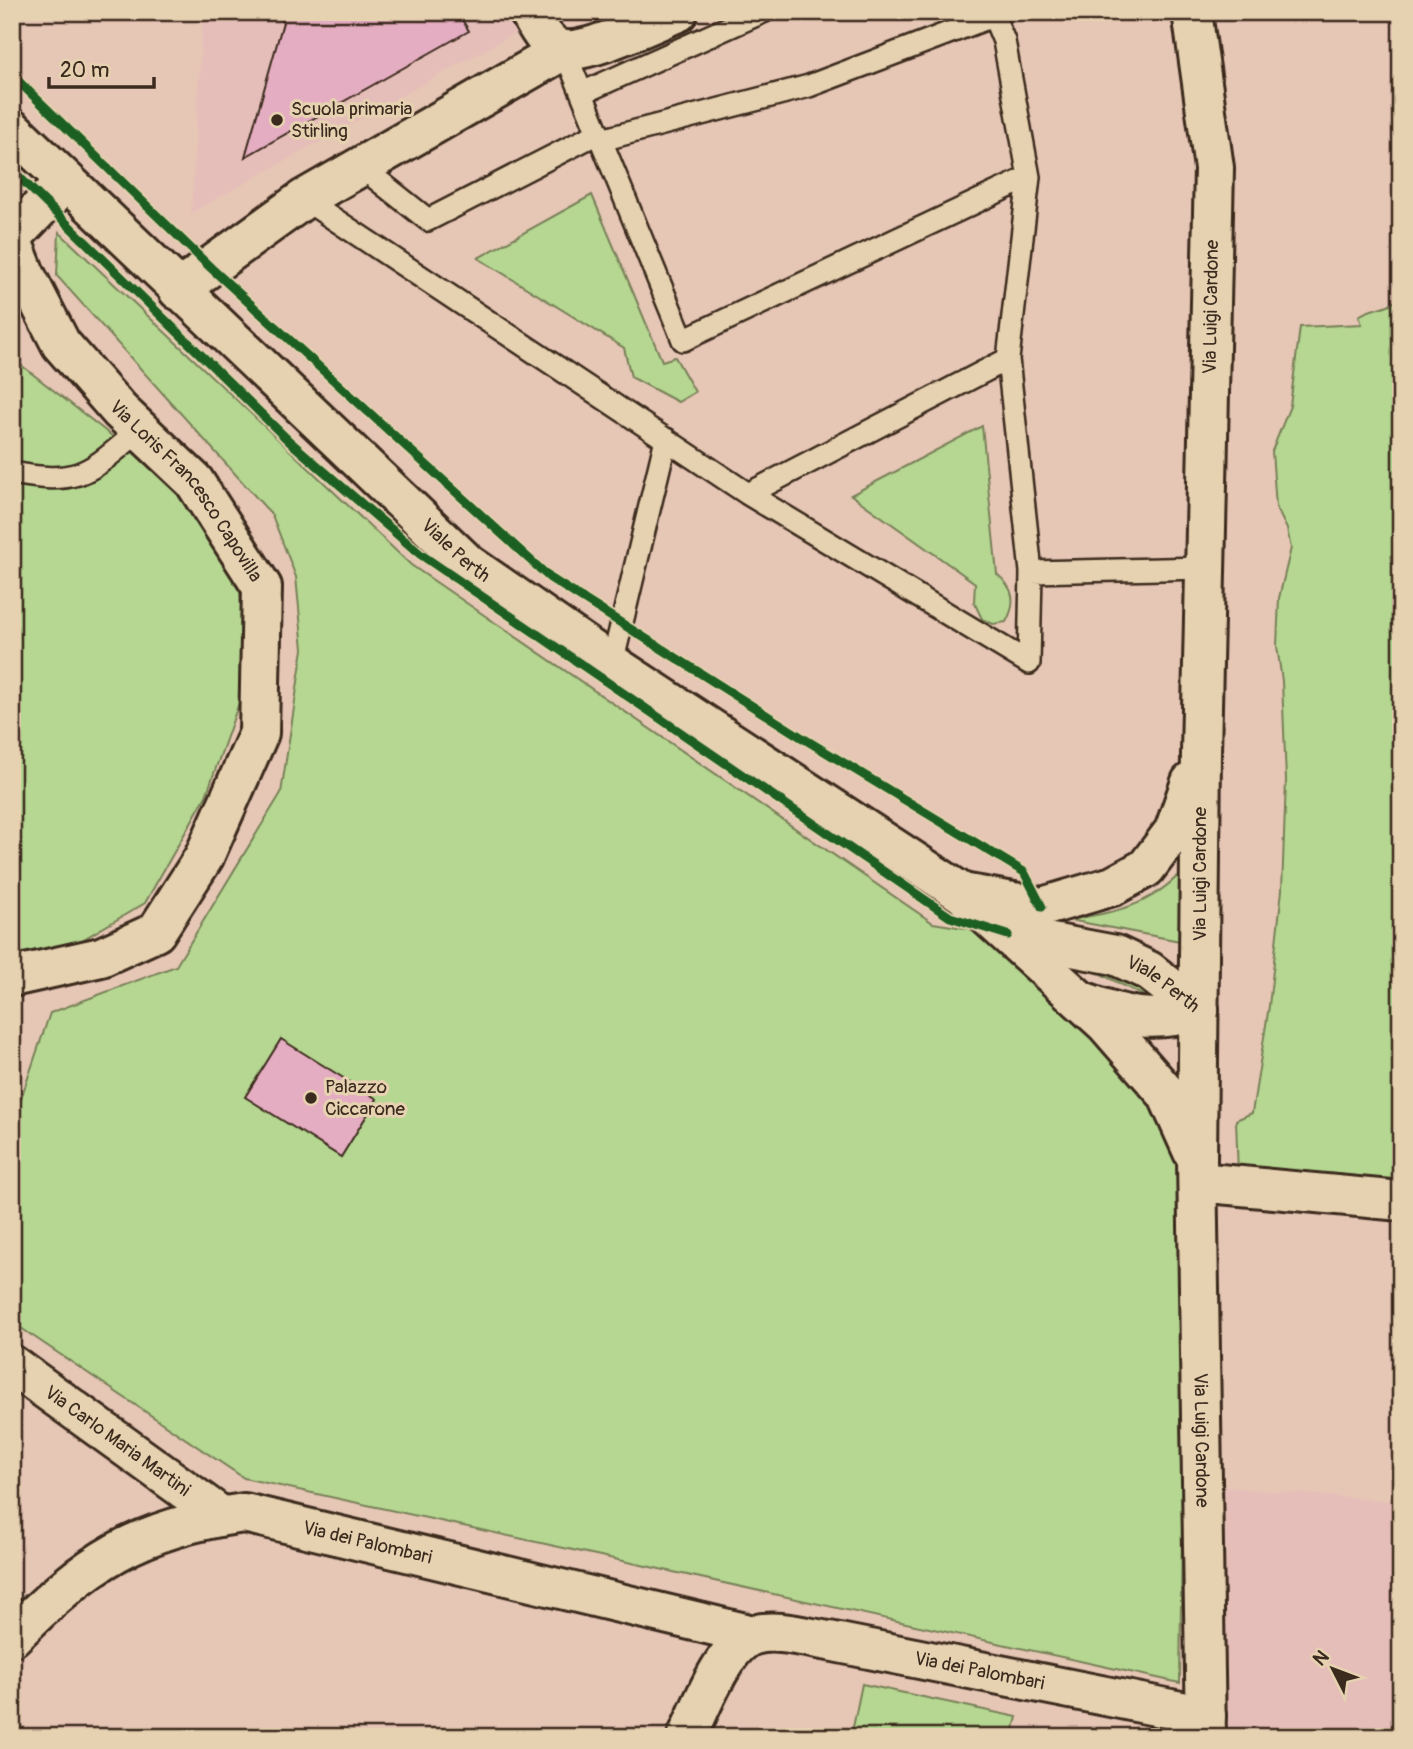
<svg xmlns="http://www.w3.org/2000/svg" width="1413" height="1749" viewBox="0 0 1413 1749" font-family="Pangolin,sans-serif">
<rect width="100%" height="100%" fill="#e6c6b5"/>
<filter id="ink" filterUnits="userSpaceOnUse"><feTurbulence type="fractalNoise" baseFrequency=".0143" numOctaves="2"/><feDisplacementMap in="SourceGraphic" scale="14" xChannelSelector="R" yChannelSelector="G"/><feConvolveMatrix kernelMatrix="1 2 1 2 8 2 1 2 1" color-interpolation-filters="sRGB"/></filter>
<g filter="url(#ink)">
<path fill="#e6beb9" d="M 203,12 L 514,12 L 524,28 L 191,213 Z
M 1224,1487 L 1401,1502 L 1401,1737 L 1227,1737 Z"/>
<path fill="#b5d791" stroke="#788058" stroke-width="2" d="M 901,12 L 937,12 L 918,20 Z
M 592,195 L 662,361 L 675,357 L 695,392 L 678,402 L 631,377 L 624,348 L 478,258 Z
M 59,232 L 411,565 L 933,923 L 1008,935 L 1187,1138 L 1180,1683 L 244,1478 L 12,1322 L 12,1125 L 50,1013 L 176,966 L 281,793 L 303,649 L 296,577 L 272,515 L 57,276 Z
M 1401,296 L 1401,1192 L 1238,1174 L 1236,1120 L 1252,1113 L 1269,1006 L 1282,890 L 1286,780 L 1282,681 L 1277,646 L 1279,598 L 1291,548 L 1287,529 L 1276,507 L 1272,451 L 1290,406 L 1300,327 L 1362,324 L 1359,316 C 1373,306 1388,310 1401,296 Z
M 12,358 L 185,493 L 240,592 L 247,680 L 206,796 L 145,903 L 70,947 L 12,956 Z
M 982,426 L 997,574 C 1014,588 1017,602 1006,622 L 993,624 L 982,619 L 974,602 L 975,583 L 851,495 Z
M 1192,861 L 1180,941 L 1070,920 C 1125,910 1154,905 1192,861 Z
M 1097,961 L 1167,994 L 1142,995 L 1093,970 Z
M 862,1684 L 1017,1717 L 1012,1737 L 851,1737 Z"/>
<path fill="#e5adc1" stroke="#3b2a1e" stroke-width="2" d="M 278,12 L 473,12 L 461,18 L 469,31 L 245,157 L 283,22 Z
M 281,1039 L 377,1099 L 341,1157 L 245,1097 Z"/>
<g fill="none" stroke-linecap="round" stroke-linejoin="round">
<g stroke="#3b2a1e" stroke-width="26">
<path id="lane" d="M 992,12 L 1004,41 L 1029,177
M 564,50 L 683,340 L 1029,177 L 1008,359
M 582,93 L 763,12
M 601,140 L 809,86 L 993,16
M 360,166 L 428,220 L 598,133
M 304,199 L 748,494
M 12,473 C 82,486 89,472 140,430
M 1031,572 L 1029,663 L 748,494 L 1008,359 L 1031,572 L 1205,568
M 612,664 L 666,439"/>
</g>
<g stroke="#3b2a1e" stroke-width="44">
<g id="street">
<path d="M 529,12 C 537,26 547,48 565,50 C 589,53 654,22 678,12"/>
<path d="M 12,237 L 66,181"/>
<path id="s1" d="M 12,241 L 25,274 L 61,344 L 120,411 L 194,481 L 262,587 L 259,733 L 204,857 L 156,932 L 101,957 L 12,977"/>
<path d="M 178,290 L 304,199 L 564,50"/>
<path d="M 1198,1182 L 1401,1201"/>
<path id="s2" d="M 12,1365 L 221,1516"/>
<path id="s3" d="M 12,1637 C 87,1562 137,1528 244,1513 L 753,1635"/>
<path id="s4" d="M 687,1737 C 700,1710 724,1644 754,1635 C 776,1628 807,1638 829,1641 L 1206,1716"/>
</g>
</g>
<g stroke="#3b2a1e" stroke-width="44">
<g id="secondary">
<path id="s5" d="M 1192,12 L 1214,168 L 1201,753 L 1197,1160 L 1206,1737"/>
<path id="s6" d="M 12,129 L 468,564 L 612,664 L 962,893 L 1106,1024 L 1167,1094 L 1193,1152"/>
<path d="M 962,893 L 1042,907 L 1113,886 L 1146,868 L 1174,831 L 1191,782"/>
<path id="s7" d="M 1014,936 L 1115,955 L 1149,971 L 1199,1010"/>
<path d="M 1085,1002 C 1129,1018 1153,1024 1199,1010"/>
</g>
</g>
<use href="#lane" stroke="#e6d1b0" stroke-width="21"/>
<use href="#street" stroke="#e6d1b0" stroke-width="38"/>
<use href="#secondary" stroke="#e6d1b0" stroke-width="38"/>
<g stroke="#e6d1b0" stroke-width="13">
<path id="cycleway" d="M 12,75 L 211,268 L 550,578 L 801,737 L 1024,872 L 1042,907
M 12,170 L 289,441 L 420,554 L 950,917 L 1008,935"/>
</g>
<use href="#cycleway" stroke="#1b5e20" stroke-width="9"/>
</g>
</g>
<g fill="#3b2a1e" stroke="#e6d1b0" stroke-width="2.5">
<circle cx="277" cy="120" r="7"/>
<circle cx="311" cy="1098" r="7"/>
</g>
<g text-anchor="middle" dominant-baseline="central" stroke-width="6" stroke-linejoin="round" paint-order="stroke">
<g font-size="19" fill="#3b2a1e" stroke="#e6d1b0" text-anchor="start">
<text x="291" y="109">Scuola primaria<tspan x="291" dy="22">Stirling</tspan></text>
<text x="325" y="1087">Palazzo<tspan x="325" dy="22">Ciccarone</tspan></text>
</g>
<g font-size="19" fill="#3b2a1e" stroke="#e6d1b0">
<text transform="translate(1211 307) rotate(-89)">Via Luigi Cardone</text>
<text stroke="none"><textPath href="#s1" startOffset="308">Via Loris Francesco Capovilla</textPath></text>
<text stroke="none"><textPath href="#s6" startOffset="612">Viale Perth</textPath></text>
<text transform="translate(1200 874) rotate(-90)">Via Luigi Cardone</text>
<text stroke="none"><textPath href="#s7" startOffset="159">Viale Perth</textPath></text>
<text stroke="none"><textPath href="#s2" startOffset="130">Via Carlo Maria Martini</textPath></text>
<text stroke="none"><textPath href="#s5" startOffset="1430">Via Luigi Cardone</textPath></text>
<text stroke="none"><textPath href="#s3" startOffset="396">Via dei Palombari</textPath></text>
<text stroke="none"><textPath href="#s4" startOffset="354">Via dei Palombari</textPath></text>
</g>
</g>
<rect width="1413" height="1749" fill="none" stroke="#e6d1b0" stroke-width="42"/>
<rect x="21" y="21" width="1371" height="1707" fill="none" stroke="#3b2a1e" stroke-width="2.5" filter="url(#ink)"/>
<g transform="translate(1333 1669) rotate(312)" stroke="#e6d1b0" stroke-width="5" paint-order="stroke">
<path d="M0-5L12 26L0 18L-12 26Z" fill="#3b2a1e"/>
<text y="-10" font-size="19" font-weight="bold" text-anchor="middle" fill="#3b2a1e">N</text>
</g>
<path d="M49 77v10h105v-10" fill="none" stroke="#3b2a1e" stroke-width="3.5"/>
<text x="60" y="77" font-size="21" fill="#3b2a1e" stroke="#e6d1b0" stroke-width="5" paint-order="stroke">20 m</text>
</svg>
